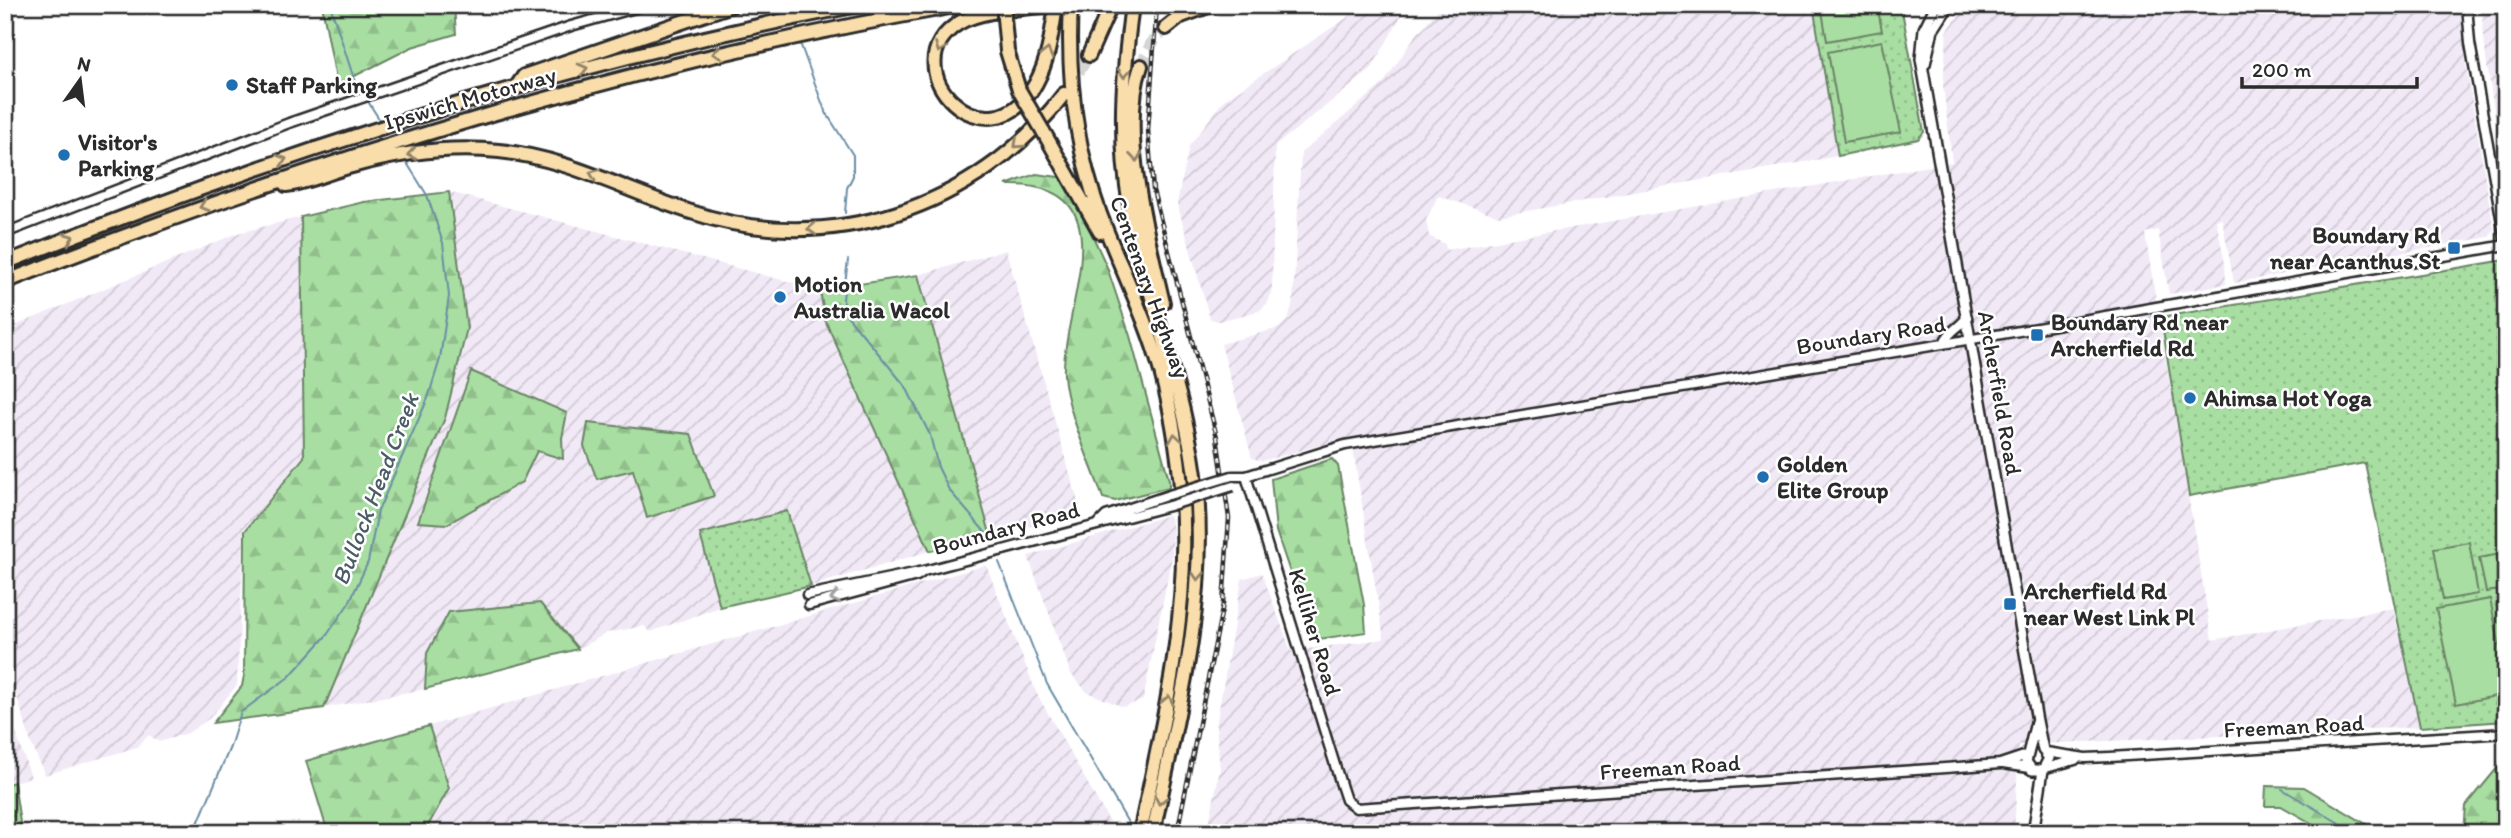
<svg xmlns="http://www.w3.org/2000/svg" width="2511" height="838" viewBox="0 0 2511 838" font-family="Itim,sans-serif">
<defs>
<pattern id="industrial-furrows" width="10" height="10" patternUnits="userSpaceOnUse" patternTransform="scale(1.75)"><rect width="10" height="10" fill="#f2e9f7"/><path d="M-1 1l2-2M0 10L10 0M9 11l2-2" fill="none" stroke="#d0c8d4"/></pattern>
<pattern id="grass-dots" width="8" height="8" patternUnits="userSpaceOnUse" patternTransform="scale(1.75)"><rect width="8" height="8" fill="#a8dea2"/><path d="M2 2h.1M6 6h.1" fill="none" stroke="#91bf8c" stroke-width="1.8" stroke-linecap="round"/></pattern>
<pattern id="forest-firs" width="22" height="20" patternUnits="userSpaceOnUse" patternTransform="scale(1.75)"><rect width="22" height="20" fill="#a8dea2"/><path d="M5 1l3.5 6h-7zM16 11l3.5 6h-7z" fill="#91bf8c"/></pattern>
</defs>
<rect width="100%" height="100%" fill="#fff"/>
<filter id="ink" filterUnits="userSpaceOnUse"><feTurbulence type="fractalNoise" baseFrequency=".0143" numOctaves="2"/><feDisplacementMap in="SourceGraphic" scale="14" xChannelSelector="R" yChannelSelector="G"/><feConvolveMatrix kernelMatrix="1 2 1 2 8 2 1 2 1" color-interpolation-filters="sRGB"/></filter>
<g filter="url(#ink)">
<path fill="url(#industrial-furrows)" d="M 1367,5 L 1407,5 L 1371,70 L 1275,146 L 1272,288 L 1268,303 L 1259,311 L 1219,321 L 1210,319 L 1177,203 L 1189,146 L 1224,100 L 1354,13 L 1354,8 Z
M 1442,5 L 1813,5 L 1838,156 L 1499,216 L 1438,196 L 1426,220 L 1429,236 L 1445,244 L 1446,250 L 1952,162 L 1943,85 L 1947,31 L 1967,5 L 2015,5 L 2018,16 L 2086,5 L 2460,5 L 2466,66 L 2494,230 L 2489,237 L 2234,283 L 2222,219 L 2216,220 L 2225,263 L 2226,284 L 2169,294 L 2158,230 L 2145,233 L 2212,640 L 2393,608 L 2420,727 L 2019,745 L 2014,833 L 1207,833 L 1220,769 L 1216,726 L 1242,579 L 1262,573 L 1291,651 L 1384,639 L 1351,437 L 1262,461 L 1252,458 L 1221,344 L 1279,328 L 1288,319 L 1293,302 L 1301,153 L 1383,84 L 1413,39 Z
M 2481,5 L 2506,5 L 2506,185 L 2486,59 Z
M 449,192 L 820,290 L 825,320 L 930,551 L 811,586 L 786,511 L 700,534 L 720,607 L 650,632 L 644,626 L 607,633 L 578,649 L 425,689 L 324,708 L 445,418 L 467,328 Z
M 301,217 L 304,457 L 244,530 L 237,685 L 210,718 L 188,733 L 159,742 L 149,735 L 137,747 L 45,775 L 31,743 L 5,657 L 5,472 L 10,470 L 5,459 L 5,330 L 238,233 Z
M 1006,250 L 1081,512 L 991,537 L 918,275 Z
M 1169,515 L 1173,528 L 1172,557 L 1143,700 L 1123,707 L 1087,692 L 1071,674 L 1028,556 Z
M 986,565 L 1037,694 L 1109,821 L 1107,833 L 424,833 L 449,788 L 429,726 Z
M 5,701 L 31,777 L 5,785 Z"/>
<path fill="url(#grass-dots)" stroke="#6a8466" stroke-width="2" d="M 1813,5 L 1901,5 L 1924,132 L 1918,139 L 1838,156 Z
M 2506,260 L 2506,721 L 2420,727 L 2365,463 L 2189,496 L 2161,317 Z
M 787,511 L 811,586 L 720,607 L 700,534 Z"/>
<path fill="url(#forest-firs)" stroke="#6a8466" stroke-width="2" d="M 322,5 L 454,5 L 456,34 L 412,47 L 337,85 Z
M 1036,174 L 1066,178 L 1107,267 L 1130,336 L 1169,480 L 1169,487 L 1115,501 L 1103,498 C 1091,464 1066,409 1064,375 C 1061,307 1132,181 1006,185 Z
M 449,192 L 467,328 L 445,418 L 324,708 L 213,723 L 242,686 L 244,676 L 245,531 L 304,457 L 301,217 L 364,202 Z
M 918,275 L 991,537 L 930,551 L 825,320 L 820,290 Z
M 471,371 L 567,413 L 562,438 L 563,459 L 537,451 L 522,482 L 447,524 L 418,522 Z
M 588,423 L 691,434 L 714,496 L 647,518 L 633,470 L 597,479 L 584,446 Z
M 1332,459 L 1338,466 L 1364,605 L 1366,632 L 1313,640 L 1276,531 L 1271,479 Z
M 540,603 L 578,649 L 425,689 L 427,653 L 449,612 Z
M 429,726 L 449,788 L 424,833 L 328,833 L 306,761 Z
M 2506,747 L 2506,833 L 2464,833 L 2466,806 L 2499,766 Z
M 14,782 L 21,829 L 5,833 L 5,785 Z
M 2266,786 L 2304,787 L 2381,833 L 2329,833 L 2281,806 L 2265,806 Z"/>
<path fill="#a8dea2" stroke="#6a8466" stroke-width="2" d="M 1821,5 L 1877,5 L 1882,31 L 1827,41 Z
M 1882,41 L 1901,132 L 1844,142 L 1828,52 Z
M 2469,542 L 2478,594 L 2443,600 L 2434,548 Z
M 2506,553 L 2506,589 L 2486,592 L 2479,558 Z
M 2490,599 L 2506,677 L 2506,694 L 2456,704 L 2436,609 Z"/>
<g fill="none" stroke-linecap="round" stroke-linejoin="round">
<path stroke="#6b8da4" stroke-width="2" d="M 330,5 L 355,82 L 362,93
M 790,5 L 792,14
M 800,43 L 825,111 L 853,155 L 853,176 L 847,188 L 845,213
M 367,100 L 381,122
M 848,260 L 843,299 L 846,314 L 906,387 L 930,435 L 938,467 L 949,490 L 991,539
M 999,562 L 1047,684 L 1130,826
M 2282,789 L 2356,833
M 194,833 L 230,747 L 241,712 L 289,677 L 327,635 L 349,603 L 368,562 L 378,511 L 428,398 L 440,359 L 449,296 L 443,243 L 427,195 L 405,160"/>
<path stroke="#d5d5d5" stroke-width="12" stroke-dasharray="12 6" stroke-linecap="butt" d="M 1141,66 L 1151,44 L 1166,28
M 1069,87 L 1089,55"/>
<g stroke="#2b2b2b" stroke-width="13">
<path id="tertiary" d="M 2467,5 L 2470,43 L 2506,245
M 5,233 L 289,123 L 571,26 L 646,5
M 1944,343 C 1949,330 1960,328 1967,317
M 1232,476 L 1246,476 L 1345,445 L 2049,326 L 2506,245
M 1246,476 L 1342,788 L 1346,800 L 1356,808 L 1945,768 L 2000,764 L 2027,755
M 1099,523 L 1106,516 L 1169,495
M 807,595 L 924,571 L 1169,506
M 809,605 L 917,576 L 924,571
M 2046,752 L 2085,758 L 2110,757 L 2506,733
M 2003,764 L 2029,768
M 2046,768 L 2075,760"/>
</g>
<g stroke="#2b2b2b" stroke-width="14">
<path id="secondary" d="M 1936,5 L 1924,29 L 1921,59 L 2037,721 L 2043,750 L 2049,758 L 2043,770 L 2033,833
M 1925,64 L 1933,30 L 1949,5
M 2036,722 L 2026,762 L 2032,770 L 2043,770"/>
</g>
<g stroke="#2b2b2b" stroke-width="18">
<path id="motorway" d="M 1049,5 C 1022,9 983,9 959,23 C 888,68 989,170 1036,83 C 1049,59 1052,32 1056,5
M 1071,5 C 1067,75 1076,148 1100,214 C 1120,267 1146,317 1161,372 C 1206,540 1175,669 1140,833
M 1132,5 C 1123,72 1118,138 1130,205 C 1147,303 1188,394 1197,493 C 1207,609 1176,721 1153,833
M 1004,18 L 1007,51 L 1019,90
M 1166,28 L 1181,16 L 1211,5
M 1089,55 L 1111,5
M 1141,66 C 1118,130 1148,237 1163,303
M 517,86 L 524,76 L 732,5
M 1043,131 L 1100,232
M 286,185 C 308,183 331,171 352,166 C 399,153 451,146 499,151 C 568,158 626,191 691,212 C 828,258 977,209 1064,94
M 5,263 C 282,152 566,62 858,5
M 5,282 C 316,159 631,62 961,5"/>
</g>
<use href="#tertiary" stroke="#fff" stroke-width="8"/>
<use href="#secondary" stroke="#fff" stroke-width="9"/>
<use href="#motorway" stroke="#f9ddab" stroke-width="12"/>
<g stroke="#2b2b2b" stroke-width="4.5">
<path id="rail" d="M 1157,5 L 1148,130 L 1153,190 L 1217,437 L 1229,518 L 1223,604 L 1177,833"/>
</g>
<use href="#rail" stroke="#fff" stroke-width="2" stroke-dasharray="5" stroke-linecap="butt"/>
<g stroke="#2b2b2b" stroke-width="13" stroke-linecap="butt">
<path id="tertiary-bridge" d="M 1169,495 L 1232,476
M 1169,506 L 1233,486"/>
</g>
<g stroke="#2b2b2b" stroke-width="18" stroke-linecap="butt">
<path id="motorway-bridge" d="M 1004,18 L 1004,5
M 1019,90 L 1043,131"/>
</g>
<use href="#tertiary-bridge" stroke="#fff" stroke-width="8"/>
<use href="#motorway-bridge" stroke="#f9ddab" stroke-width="12"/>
</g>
<defs><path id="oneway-chevron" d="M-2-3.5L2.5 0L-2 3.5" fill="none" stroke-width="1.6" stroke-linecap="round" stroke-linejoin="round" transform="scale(1.75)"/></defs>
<g stroke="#92846b">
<use href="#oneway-chevron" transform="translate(940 48) rotate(112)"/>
<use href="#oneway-chevron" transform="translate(717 53) rotate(167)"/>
<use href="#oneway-chevron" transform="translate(1047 53) rotate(-76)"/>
<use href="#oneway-chevron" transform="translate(583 69) rotate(-15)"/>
<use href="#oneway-chevron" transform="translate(1124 73) rotate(95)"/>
<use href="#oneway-chevron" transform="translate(1018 144) rotate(138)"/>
<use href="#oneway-chevron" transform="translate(412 154) rotate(172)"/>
<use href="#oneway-chevron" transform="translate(1136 157) rotate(84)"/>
<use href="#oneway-chevron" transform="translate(282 160) rotate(-18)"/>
<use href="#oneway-chevron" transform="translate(594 174) rotate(-159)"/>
<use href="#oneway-chevron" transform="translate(204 206) rotate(160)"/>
<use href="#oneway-chevron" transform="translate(812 229) rotate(177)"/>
<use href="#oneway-chevron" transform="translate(69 238) rotate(-21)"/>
<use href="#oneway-chevron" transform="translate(1175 438) rotate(-99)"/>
<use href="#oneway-chevron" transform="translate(1198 576) rotate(93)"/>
<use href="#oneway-chevron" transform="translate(1168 700) rotate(-78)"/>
<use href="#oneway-chevron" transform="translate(1160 800) rotate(102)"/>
</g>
<use stroke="#a0a0a0" href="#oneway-chevron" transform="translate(835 598) rotate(165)"/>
</g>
<g fill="#1f6fb2" stroke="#fff" stroke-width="2.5">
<circle cx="232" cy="85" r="7"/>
<circle cx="64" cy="155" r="7"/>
<rect x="2447" y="241" width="14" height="14" rx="3.5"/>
<circle cx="780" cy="297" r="7"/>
<rect x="2030" y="328" width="14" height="14" rx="3.5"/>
<circle cx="2190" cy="398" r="7"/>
<circle cx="1763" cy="477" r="7"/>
<rect x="2003" y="597" width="14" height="14" rx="3.5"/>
</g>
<g text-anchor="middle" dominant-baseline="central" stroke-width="5" stroke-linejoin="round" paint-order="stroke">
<g font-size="23" font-weight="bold" fill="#2b2b2b" stroke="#fff" text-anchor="start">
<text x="246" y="85">Staff Parking</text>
<text x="78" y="142">Visitor's<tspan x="78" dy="26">Parking</tspan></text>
<text x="2440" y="235" text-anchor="end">Boundary Rd<tspan x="2440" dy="26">near Acanthus St</tspan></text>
<text x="794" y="284">Motion<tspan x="794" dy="26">Australia Wacol</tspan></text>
<text x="2051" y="322">Boundary Rd near<tspan x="2051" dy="26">Archerfield Rd</tspan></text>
<text x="2204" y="398">Ahimsa Hot Yoga</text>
<text x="1777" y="464">Golden<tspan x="1777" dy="26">Elite Group</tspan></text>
<text x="2024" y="591">Archerfield Rd<tspan x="2024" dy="26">near West Link Pl</tspan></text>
</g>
<g font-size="23" fill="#2b2b2b" stroke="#fff">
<text transform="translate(470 98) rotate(-16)">Ipswich Motorway</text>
<text transform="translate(1150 287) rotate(70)">Centenary Highway</text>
<text transform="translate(1871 335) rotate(-9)">Boundary Road</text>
<text transform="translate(2000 393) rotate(80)">Archerfield Road</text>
<text transform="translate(1006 528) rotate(-15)">Boundary Road</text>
<text transform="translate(1315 632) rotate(73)">Kelliher Road</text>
<text transform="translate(2294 726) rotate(-3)">Freeman Road</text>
<text transform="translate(1670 767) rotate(-4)">Freeman Road</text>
</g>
<g font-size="24" font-style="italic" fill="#4b5c67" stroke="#fff">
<text transform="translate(375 489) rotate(-69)">Bullock Head Creek</text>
</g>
</g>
<rect width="2511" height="838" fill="none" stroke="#fff" stroke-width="28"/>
<rect x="14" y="14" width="2483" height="810" fill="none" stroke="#2b2b2b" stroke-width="2.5" filter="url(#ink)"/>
<g transform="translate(80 80) rotate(14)" stroke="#ffffff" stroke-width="5" paint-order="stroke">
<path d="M0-5L12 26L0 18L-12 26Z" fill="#2b2b2b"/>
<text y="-10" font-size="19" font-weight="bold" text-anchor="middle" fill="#2b2b2b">N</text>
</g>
<path d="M2242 77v10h175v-10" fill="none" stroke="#2b2b2b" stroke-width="3.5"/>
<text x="2252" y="77" font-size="21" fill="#2b2b2b" stroke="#ffffff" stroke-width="5" paint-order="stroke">200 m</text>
</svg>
